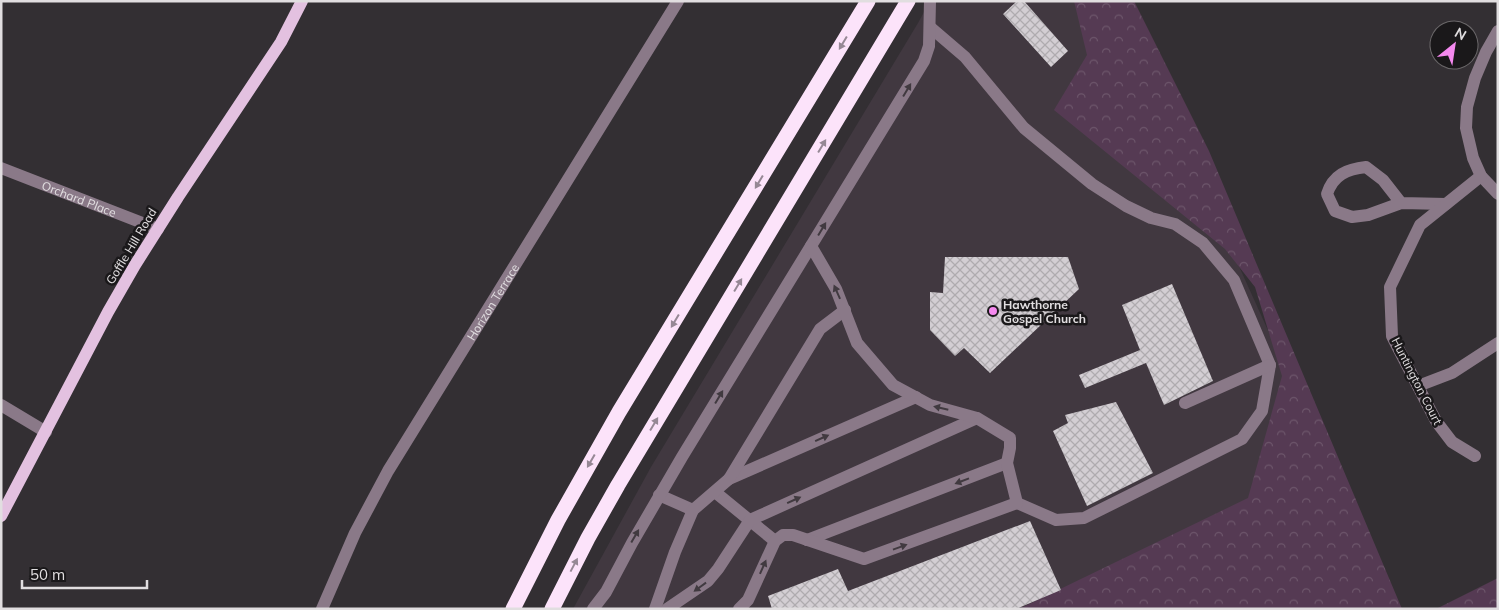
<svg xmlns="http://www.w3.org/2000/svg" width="1499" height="610" viewBox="0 0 1499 610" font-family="Mulish,sans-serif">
<defs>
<pattern id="forest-crowns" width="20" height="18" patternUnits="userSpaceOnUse" patternTransform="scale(1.25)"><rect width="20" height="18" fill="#553a53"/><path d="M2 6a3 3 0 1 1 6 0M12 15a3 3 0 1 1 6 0" fill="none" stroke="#6d566b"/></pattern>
<pattern id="building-cross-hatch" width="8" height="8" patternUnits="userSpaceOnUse" patternTransform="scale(1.25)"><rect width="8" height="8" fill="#d3ced3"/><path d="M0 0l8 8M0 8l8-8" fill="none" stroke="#afabaf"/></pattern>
</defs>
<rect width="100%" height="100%" fill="#332f33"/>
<path fill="#413840" d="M 930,1 L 1119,1 L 1394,609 L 573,609 L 651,467 L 918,23 Z"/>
<path fill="url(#forest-crowns)" d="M 1074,1 L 1134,1 L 1209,151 L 1402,609 L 1019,609 L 1248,498 L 1282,376 L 1255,287 L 1225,249 L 1054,110 L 1087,55 Z
M 1498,578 L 1498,609 L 1436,609 Z"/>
<path fill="url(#building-cross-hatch)" d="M 1017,1 L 1024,1 L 1068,51 L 1051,67 L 1003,14 Z
M 945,257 L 1068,257 L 1079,289 L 990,373 L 964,348 L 955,356 L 930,330 L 930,292 L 943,293 Z
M 1172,284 L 1213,381 L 1164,405 L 1146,363 L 1085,388 L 1079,375 L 1140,350 L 1122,305 Z
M 1116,402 L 1153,473 L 1087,506 L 1053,431 L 1068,423 L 1065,415 Z
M 1030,521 L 1061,590 L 1016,609 L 772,609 L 768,596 L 838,569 L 848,591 Z"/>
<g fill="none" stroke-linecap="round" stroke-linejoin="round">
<g stroke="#8a7988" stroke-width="12">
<path d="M 930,27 L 965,57 L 1024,128 L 1092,184 L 1126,206 L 1151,218 L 1175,224 L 1203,243 L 1234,280 L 1270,365 L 1262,411 L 1242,439 L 1084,518 L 1056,520 L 1017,503"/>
<path d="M 1498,31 L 1486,52 L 1475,78 L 1467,107 L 1466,128 L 1473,158 L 1481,176 L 1498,194"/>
<path id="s1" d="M 1,168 L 158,229"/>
<path d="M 1401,203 L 1383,180 L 1366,167 C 1347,169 1333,175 1327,194 L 1335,211 L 1352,217 L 1368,215 L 1401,203 L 1446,204"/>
<path d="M 1418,386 L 1452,373 L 1498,343"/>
<path d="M 1185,403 L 1270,365"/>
<path d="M 1,405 L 46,432"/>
<path d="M 1475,456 L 1452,442 L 1436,421 L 1397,346 L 1392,336 L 1390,287 L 1420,225 L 1481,176"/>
<path d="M 729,479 L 916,397"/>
<path d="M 715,492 L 775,541"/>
<path d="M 659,495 L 693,510"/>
<path d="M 807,540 L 1007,463"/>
<path id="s2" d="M 322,609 L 355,533 L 388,471 L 678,1"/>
<path d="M 593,609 L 606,592 L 632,543 L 682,457 L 924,61 L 929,46 L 930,1"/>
<path d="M 655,609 L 675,552 L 693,510 L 729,479 L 820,329 L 845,310"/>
<path d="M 667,609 L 708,581 L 718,569 L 750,520 L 977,418"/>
<path d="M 739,609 L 748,600 L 775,541 L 783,535 L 793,535 L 864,559 L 1017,503 L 1007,463 L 1010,448 L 1010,438 L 977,418 L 930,405 L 893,385 L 857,343 L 836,289 L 811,246"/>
</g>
<path stroke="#e3c1e0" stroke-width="12" d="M 1,516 L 108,312 L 135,265 L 178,197 L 281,42 L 302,1"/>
<path stroke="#fce3fa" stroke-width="15" d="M 513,609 L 558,520 L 619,412 L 868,1
M 552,609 L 588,538 L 618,485 L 908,1"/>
</g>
<defs><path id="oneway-solid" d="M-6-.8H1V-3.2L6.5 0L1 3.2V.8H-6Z" transform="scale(1.25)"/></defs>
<g fill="#968895">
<use href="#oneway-solid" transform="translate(843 43) rotate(121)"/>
<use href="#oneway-solid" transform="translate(822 146) rotate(-59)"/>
<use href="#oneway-solid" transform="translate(759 182) rotate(121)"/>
<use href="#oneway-solid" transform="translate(738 285) rotate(-59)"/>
<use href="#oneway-solid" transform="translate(675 321) rotate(121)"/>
<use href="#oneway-solid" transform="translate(654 424) rotate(-59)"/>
<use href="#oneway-solid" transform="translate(591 461) rotate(120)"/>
<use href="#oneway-solid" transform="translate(574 565) rotate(-62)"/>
</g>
<g fill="#413a40">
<use href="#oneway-solid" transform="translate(907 90) rotate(-59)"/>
<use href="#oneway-solid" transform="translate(822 229) rotate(-59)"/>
<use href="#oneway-solid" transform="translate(837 292) rotate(-114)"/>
<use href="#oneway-solid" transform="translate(719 397) rotate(-59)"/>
<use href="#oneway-solid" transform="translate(941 408) rotate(-167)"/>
<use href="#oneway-solid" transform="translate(822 438) rotate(-24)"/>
<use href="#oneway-solid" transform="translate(962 481) rotate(159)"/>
<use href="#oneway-solid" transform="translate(794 500) rotate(-24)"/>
<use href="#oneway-solid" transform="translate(635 536) rotate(-60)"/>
<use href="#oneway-solid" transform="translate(900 547) rotate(-20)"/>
<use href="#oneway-solid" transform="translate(763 567) rotate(-66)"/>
<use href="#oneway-solid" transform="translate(700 587) rotate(144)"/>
</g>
<circle fill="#f589ef" stroke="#1a181a" stroke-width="2" cx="993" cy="311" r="5"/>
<g text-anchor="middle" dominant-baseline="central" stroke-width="5" stroke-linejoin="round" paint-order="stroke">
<g font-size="12" fill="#e1dee0" stroke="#1a181a">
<text stroke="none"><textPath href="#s1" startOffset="84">Orchard Place</textPath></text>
<text transform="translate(131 246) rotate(-59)">Goffle Hill Road</text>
<text stroke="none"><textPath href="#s2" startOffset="352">Horizon Terrace</textPath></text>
<text transform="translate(1417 381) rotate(63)">Huntington Court</text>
</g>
<g font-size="12" font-weight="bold" fill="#e1dee0" stroke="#1a181a" text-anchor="start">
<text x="1003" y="304">Hawthorne<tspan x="1003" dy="14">Gospel Church</tspan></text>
</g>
</g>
<rect width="1499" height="610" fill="none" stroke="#e1dee0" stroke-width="5"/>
<g transform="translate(1454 45) rotate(30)"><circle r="24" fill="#1a181a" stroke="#6a6769"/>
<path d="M0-4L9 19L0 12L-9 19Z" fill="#f589ef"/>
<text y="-8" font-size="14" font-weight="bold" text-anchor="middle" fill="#e1dee0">N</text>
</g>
<path d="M22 580v8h125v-8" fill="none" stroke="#e1dee0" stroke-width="2.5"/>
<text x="30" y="580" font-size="15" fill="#e1dee0" stroke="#1a181a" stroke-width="4" paint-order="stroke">50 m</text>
</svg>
